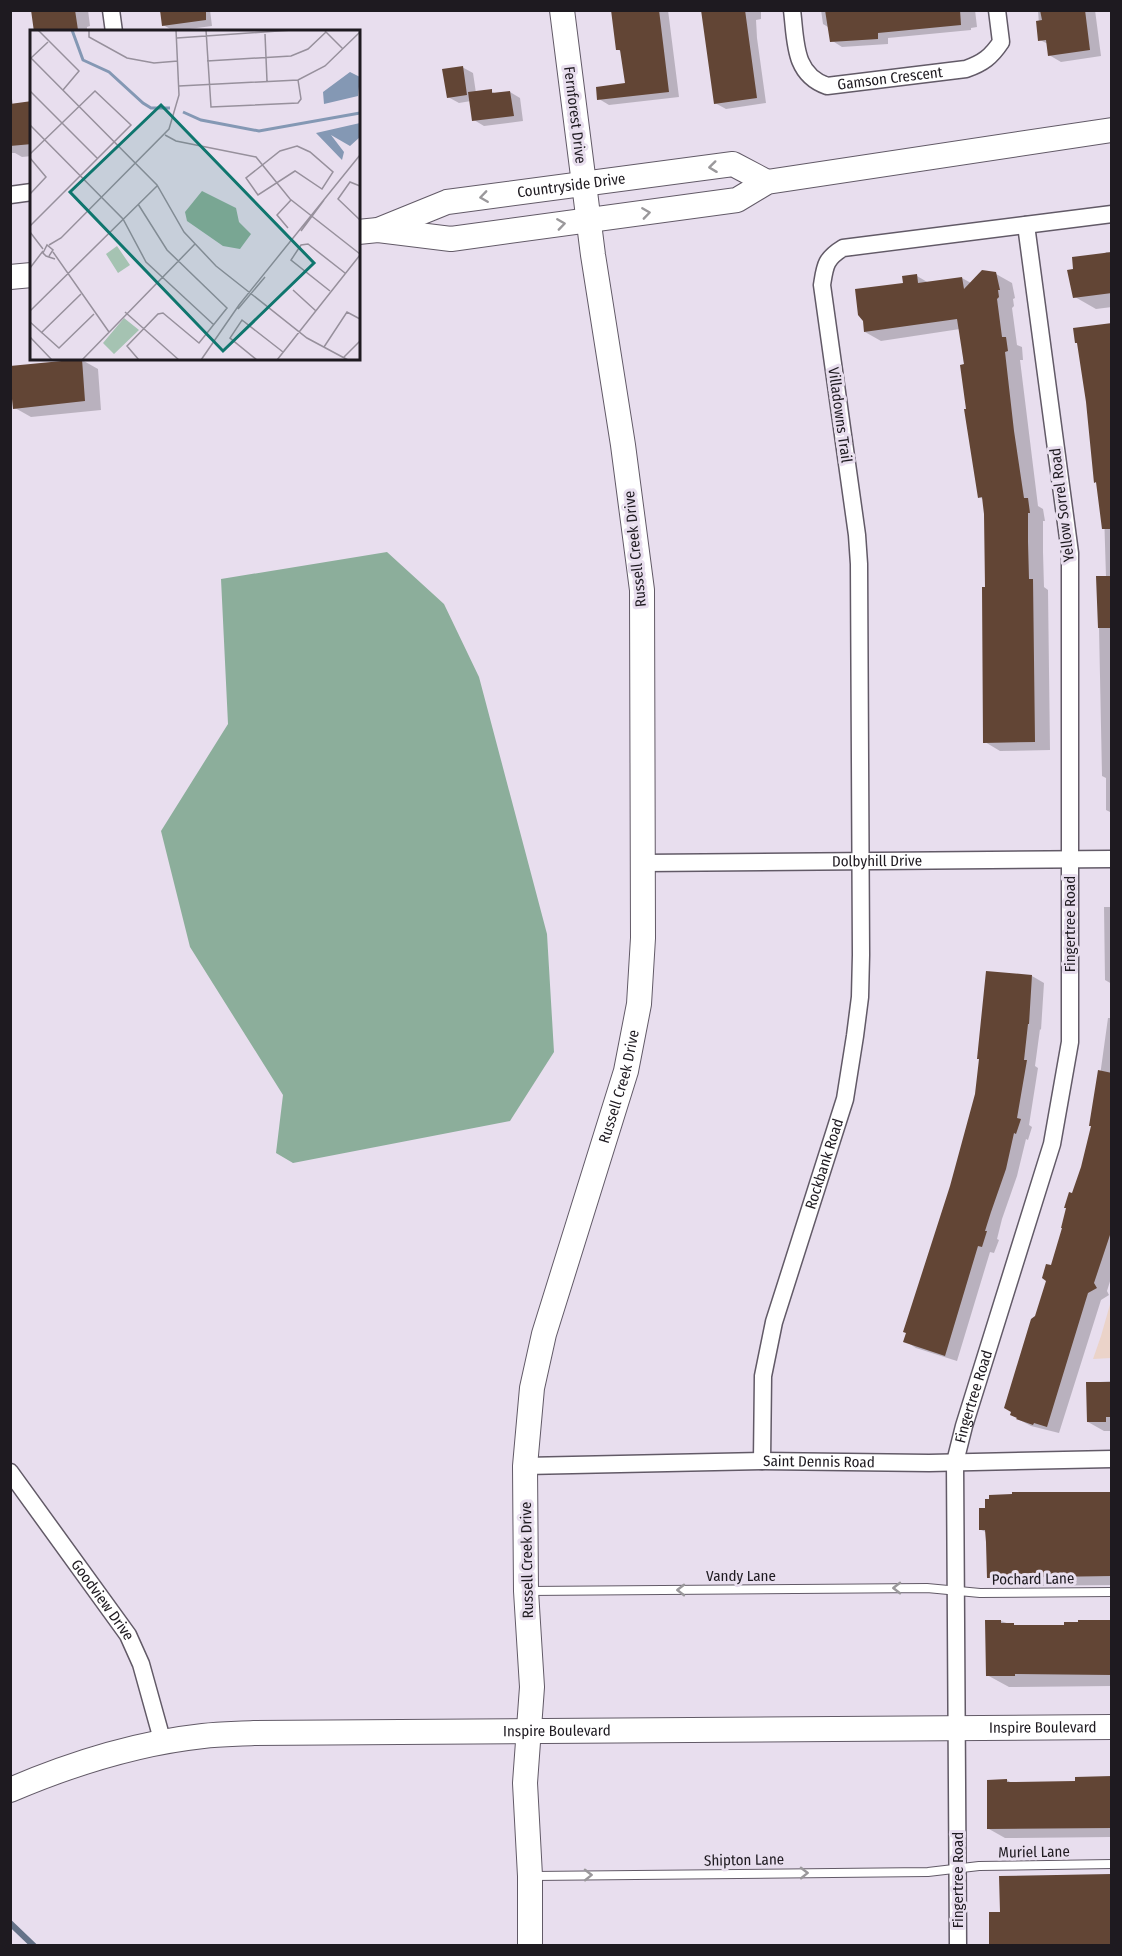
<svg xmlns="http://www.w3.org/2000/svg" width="1122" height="1956" viewBox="0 0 1122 1956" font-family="'Fira Sans Condensed',sans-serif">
<rect width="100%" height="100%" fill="#e8deee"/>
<path fill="#ebd3c9" d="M 1111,1301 L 1111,1358 L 1093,1359 L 1101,1336 Z"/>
<path fill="#8cae9b" d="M 387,552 L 444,604 L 479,677 L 547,934 L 554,1052 L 510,1121 L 293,1163 L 276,1153 L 283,1095 L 190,947 L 161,831 L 228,724 L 221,579 Z"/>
<path fill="#0003" d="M 32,10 L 88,10 L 90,26 L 87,27 L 87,32 L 35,32 Z
M 157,10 L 210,10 L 212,26 L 174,31 L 163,25 L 161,13 Z
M 613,10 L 668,10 L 679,97 L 609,105 L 599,99 L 627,84 L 622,52 L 617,49 Z
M 703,10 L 761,10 L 761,19 L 756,20 L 757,38 L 766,103 L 726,109 L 715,103 Z
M 821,10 L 975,10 L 977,27 L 971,28 L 971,30 L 888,38 L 888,44 L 842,47 L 831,40 L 828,27 L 823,24 Z
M 1038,10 L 1095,10 L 1101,56 L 1061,62 L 1049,55 L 1048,44 L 1040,40 Z
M 462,67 L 473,73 L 476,93 L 491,91 L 496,94 L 510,92 L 520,98 L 523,121 L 484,126 L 474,120 L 471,101 L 459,103 L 448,97 Z
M 10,89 L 13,104 L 32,102 L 32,156 L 22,157 L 15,153 L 10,153 Z
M 1106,252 L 1112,252 L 1112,307 L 1096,309 L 1075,297 Z
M 996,274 L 1012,283 L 1015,298 L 1013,299 L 1014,306 L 1012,308 L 1017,345 L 1022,347 L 1023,360 L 1020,360 L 1038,506 L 1043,509 L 1045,521 L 1043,521 L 1043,552 L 1044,587 L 1048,590 L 1050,750 L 1000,751 L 985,742 L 987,589 L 985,514 L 983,499 L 979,497 L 960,329 L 881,341 L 865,332 L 905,284 L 917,276 L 929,283 L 962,278 L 971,283 Z
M 1112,325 L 1112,813 L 1106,810 L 1106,778 L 1102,776 L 1098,577 L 1106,577 L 1104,512 L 1097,483 L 1095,482 Z
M 82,360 L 98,369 L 101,410 L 31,417 L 15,408 L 14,400 Z
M 1111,901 L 1112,901 L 1112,984 L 1105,980 L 1104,907 L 1111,907 Z
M 1032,976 L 1044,983 L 1041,1030 L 1040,1029 L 1035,1066 L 1038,1068 L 1029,1125 L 1032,1127 L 1028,1140 L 1026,1139 L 1017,1176 L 1002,1219 L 997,1239 L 999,1240 L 994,1253 L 990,1252 L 957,1361 L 916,1348 L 905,1341 Z
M 1112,987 L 1112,1275 L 1107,1291 L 1109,1295 L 1101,1300 L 1059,1433 L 1031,1426 L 1018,1419 L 1036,1317 L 1082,1168 L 1093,1126 L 1108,1018 L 1111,1018 Z
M 1112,1381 L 1112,1431 L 1104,1431 L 1088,1422 L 1088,1383 Z
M 1110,1491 L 1112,1491 L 1112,1585 L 1004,1586 L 988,1577 L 986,1532 L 981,1530 L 1110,1494 Z
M 1001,1621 L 1018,1627 L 1066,1627 L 1112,1622 L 1112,1686 L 1009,1687 L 987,1675 Z
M 1112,1778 L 1112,1837 L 1005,1838 L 989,1829 L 1007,1780 L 1013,1784 L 1077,1782 Z"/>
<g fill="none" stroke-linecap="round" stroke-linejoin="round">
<path stroke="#657288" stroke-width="6" d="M 10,1923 L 34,1946"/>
</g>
<path fill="#624535" d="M 31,10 L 75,10 L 78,30 L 74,32 L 34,32 Z
M 160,10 L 206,10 L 206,20 L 162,26 Z
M 611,10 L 659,10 L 669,92 L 597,100 L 596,87 L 625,83 L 620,50 L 616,50 Z
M 701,10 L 745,10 L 757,98 L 714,104 Z
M 825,10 L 960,10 L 961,25 L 878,33 L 878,39 L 830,42 Z
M 1040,10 L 1085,10 L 1090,50 L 1048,56 L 1046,40 L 1038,41 L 1036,21 L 1042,20 Z
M 463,66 L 467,95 L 447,98 L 442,69 Z
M 492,89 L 492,93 L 510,91 L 514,116 L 472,121 L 468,92 Z
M 32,101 L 32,144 L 10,146 L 10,104 Z
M 1112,252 L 1112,293 L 1073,298 L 1067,270 L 1073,269 L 1072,257 Z
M 982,270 L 996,272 L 1000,290 L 998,290 L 999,297 L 997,299 L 1002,337 L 1006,337 L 1008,351 L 1005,352 L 1014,431 L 1024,498 L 1028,498 L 1030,513 L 1028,513 L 1028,542 L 1029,579 L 1033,579 L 1035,742 L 983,743 L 982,587 L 985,587 L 984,514 L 982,497 L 978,498 L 964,409 L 966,409 L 960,365 L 964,364 L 957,319 L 864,332 L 863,321 L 858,315 L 855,289 L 903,283 L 902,276 L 917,274 L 918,283 L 962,277 L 964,289 Z
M 1112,323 L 1112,529 L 1102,529 L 1096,482 L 1094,483 L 1086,402 L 1077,343 L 1075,343 L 1073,328 Z
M 82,359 L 85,401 L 13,409 L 12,399 L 10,399 L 10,366 Z
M 1096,576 L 1112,576 L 1112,628 L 1098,628 Z
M 986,971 L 1032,975 L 1029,1024 L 1028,1024 L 1024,1060 L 1027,1060 L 1017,1118 L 1021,1119 L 1016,1134 L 1014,1133 L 1006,1169 L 991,1212 L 985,1231 L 987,1231 L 982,1247 L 978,1246 L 945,1356 L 903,1342 L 906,1333 L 903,1332 L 950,1186 L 975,1094 L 979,1059 L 977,1059 Z
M 1098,1070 L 1112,1073 L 1112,1229 L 1094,1283 L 1097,1288 L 1088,1293 L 1047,1427 L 1034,1423 L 1033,1425 L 1016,1419 L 1017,1418 L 1010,1415 L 1011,1412 L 1004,1408 L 1031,1319 L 1035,1316 L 1046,1281 L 1042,1278 L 1046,1264 L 1051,1265 L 1062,1228 L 1061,1228 L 1066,1208 L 1064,1208 L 1069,1192 L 1072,1193 L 1081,1167 L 1091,1126 L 1089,1126 Z
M 1086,1382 L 1112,1382 L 1112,1417 L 1106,1417 L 1106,1422 L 1087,1422 Z
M 1012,1492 L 1112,1492 L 1112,1576 L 987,1578 L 986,1542 L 985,1530 L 979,1530 L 979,1508 L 985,1508 L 985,1499 L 989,1499 L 989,1495 L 1012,1494 Z
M 985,1620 L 1001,1620 L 1001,1623 L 1014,1623 L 1014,1625 L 1064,1625 L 1064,1622 L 1078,1622 L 1078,1620 L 1112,1620 L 1112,1675 L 1015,1674 L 1015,1676 L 986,1676 Z
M 1112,1776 L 1112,1828 L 987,1829 L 987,1780 L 1007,1779 L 1007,1782 L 1015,1782 L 1075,1781 L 1075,1777 Z
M 1112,1874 L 1112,1946 L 989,1946 L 989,1912 L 1000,1912 L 999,1876 Z"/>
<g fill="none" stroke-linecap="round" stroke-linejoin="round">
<g stroke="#625a67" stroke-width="10">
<path id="lane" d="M 527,1591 L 927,1588 L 980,1593 L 1112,1592
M 533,1876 L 928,1872 L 979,1866 L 1112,1864"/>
</g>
<g stroke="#625a67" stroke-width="19">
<g id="street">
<path d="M 111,10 L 114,32"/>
<path id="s1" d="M 792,10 C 796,41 793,74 827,86 L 966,69 C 983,63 991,57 1001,42 L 997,10"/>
<path d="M 10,195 L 32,192"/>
<path id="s2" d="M 643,863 L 1112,859"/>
<path id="s3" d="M 762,1461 L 763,1376 L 774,1322 L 845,1099 L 855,1036 L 860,997 L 861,955 L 859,564 L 857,535 L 822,285 C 825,266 825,259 843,248 L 1112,214"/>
<path id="s4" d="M 525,1466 L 762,1461 L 929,1463 L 1112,1459"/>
<path id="s5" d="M 10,1472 L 128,1635 L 141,1664 L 163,1743"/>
<path id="s6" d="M 958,1946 L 955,1462 L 964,1426 L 1052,1144 L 1070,1042 L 1070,553 L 1026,225"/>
</g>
</g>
<g stroke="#625a67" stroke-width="26">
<g id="secondary">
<path d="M 378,230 L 451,239 L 737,200 L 767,182 L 1112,130"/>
<path id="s7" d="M 358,232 L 378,230 L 447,202 L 733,164 L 767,182"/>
<path d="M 10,277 L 32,275"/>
<path id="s8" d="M 10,1790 C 71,1764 138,1743 203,1736 C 220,1734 237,1734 254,1733 L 1112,1727"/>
<path id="s9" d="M 530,1946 L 530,1876 L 525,1783 L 532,1687 L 526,1591 L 525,1466 L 532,1388 L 544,1334 L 626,1071 L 639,1004 L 643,938 L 642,590 L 623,445 L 593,255 L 562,10"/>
</g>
</g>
<use href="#lane" stroke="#fff" stroke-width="8"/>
<use href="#street" stroke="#fff" stroke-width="16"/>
<use href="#secondary" stroke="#fff" stroke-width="24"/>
</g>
<defs><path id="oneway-chevron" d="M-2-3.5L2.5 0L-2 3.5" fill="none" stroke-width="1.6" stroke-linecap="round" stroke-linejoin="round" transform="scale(1.5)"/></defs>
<g stroke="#9a989b">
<use href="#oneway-chevron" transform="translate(713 167) rotate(173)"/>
<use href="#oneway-chevron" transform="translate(484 197) rotate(172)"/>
<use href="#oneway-chevron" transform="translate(646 213) rotate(-8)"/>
<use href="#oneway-chevron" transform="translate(561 224) rotate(-8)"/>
<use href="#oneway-chevron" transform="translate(897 1588) rotate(180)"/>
<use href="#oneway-chevron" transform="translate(681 1590) rotate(180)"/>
<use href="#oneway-chevron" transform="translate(804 1873) rotate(-1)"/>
<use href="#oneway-chevron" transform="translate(588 1875) rotate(-1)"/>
</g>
<g text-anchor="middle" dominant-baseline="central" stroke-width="6" stroke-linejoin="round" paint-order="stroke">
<g font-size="15" fill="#1e1a20" stroke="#e8deee">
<text stroke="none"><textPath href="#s1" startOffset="153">Gamson Crescent</textPath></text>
<text transform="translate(575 115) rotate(83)">Fernforest Drive</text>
<text stroke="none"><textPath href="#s7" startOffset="220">Countryside Drive</textPath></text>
<text transform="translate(840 415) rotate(82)">Villadowns Trail</text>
<text transform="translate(1062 505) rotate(-97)">Yellow Sorrel Road</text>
<text transform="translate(635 549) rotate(-96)">Russell Creek Drive</text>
<text stroke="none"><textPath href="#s2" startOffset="234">Dolbyhill Drive</textPath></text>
<text transform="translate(1070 924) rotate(-90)">Fingertree Road</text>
<text stroke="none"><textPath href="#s9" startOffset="873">Russell Creek Drive</textPath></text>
<text stroke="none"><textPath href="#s3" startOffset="306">Rockbank Road</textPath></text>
<text stroke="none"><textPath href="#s6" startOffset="552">Fingertree Road</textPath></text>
<text stroke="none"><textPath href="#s4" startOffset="294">Saint Dennis Road</textPath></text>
<text transform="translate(527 1560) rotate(-91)">Russell Creek Drive</text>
<text x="741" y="1576">Vandy Lane</text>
<text transform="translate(1033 1579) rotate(-1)">Pochard Lane</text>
<text stroke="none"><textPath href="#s5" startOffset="158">Goodview Drive</textPath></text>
<text stroke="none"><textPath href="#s8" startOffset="1041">Inspire Boulevard</textPath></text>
<text stroke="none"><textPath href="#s8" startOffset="555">Inspire Boulevard</textPath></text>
<text transform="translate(1034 1852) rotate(-1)">Muriel Lane</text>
<text transform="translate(744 1860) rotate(-1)">Shipton Lane</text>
<text transform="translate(958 1880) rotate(-90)">Fingertree Road</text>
</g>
</g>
<g transform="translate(30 30)">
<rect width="330" height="330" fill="#e8deee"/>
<path d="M 87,216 L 100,235 L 88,243 L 76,224 ZM 94,288 L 109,300 L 84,324 L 73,313 Z" fill="#a5c3b2"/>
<path d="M 172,161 L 206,178 L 209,192 L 221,204 L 210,219 L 193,216 L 157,191 L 155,182 Z" fill="#8cae9b"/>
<path d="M 320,42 L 330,47 L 328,66 L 294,74 L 293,62 ZM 330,93 L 330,107 L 320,116 L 301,105 L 314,122 L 312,130 L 286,103 Z" fill="#8498b4"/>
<path fill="none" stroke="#8498b4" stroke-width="3" d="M 42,0 L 53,30 L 79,42 L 113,73 L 121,78 L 140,78M 153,82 L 171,90 L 229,101 L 330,83"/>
<path fill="none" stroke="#97909c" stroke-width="1.5" d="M 8,0 L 49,41 L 33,60M 59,0 L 59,7 L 97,28 L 124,33 L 148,31M 176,0 L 181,77 L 268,73 L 271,69 L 268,50M 295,1 L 313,19M 235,4 L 237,51M 147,8 L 262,0M 0,27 L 127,155 L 154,202 L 186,236 L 277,308 L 318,330M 1,28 L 18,12M 177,31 L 261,26 L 278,19 L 296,2M 149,56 L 268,50 L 295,36 L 330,2M 0,61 L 68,129M 0,95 L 93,189 L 116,232 L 184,295M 135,105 L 146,111 L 226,127 L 260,169 L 330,224M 267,116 L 280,122 L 303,142 L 292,159 L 265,141 L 228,165 L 216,148 L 250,121 ZM 0,124 L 65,61 L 101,95 L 0,196M 0,128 L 16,147 L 0,164M 330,156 L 320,152 L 308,169 L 330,190M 108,174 L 137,220 L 197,278 L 169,313 L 133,283 L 128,284 L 97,316 L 109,330M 258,198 L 247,185 L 261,170M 271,201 L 294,170M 0,202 L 13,219M 19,215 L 31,208 L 139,99 L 149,65 L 146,0M 23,222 L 79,302M 19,226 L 23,220 L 17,215 L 13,223 L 16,226 L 25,229M 0,238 L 13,221M 263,260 L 286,281M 300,261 L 261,230 L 271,215 L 278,214 L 315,243M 208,279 L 235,247M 0,281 L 127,156M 95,282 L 149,330M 0,292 L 29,318 L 64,284M 11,303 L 51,264M 0,307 L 22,330M 294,317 L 317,282 L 330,289M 314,327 L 330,311M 52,330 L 165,214M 171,330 L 209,275 L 330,125M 227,330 L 200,308 L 212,290 L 253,322M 247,330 L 330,225"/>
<path fill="#0f766e" fill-opacity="0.15" stroke="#0f766e" stroke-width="3" d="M 131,75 L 284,233 L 193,321 L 40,162 Z"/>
<rect width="330" height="330" fill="none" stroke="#1e1a20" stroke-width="3"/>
</g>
<rect width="1122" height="1956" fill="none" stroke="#1e1a20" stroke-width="24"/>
</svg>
